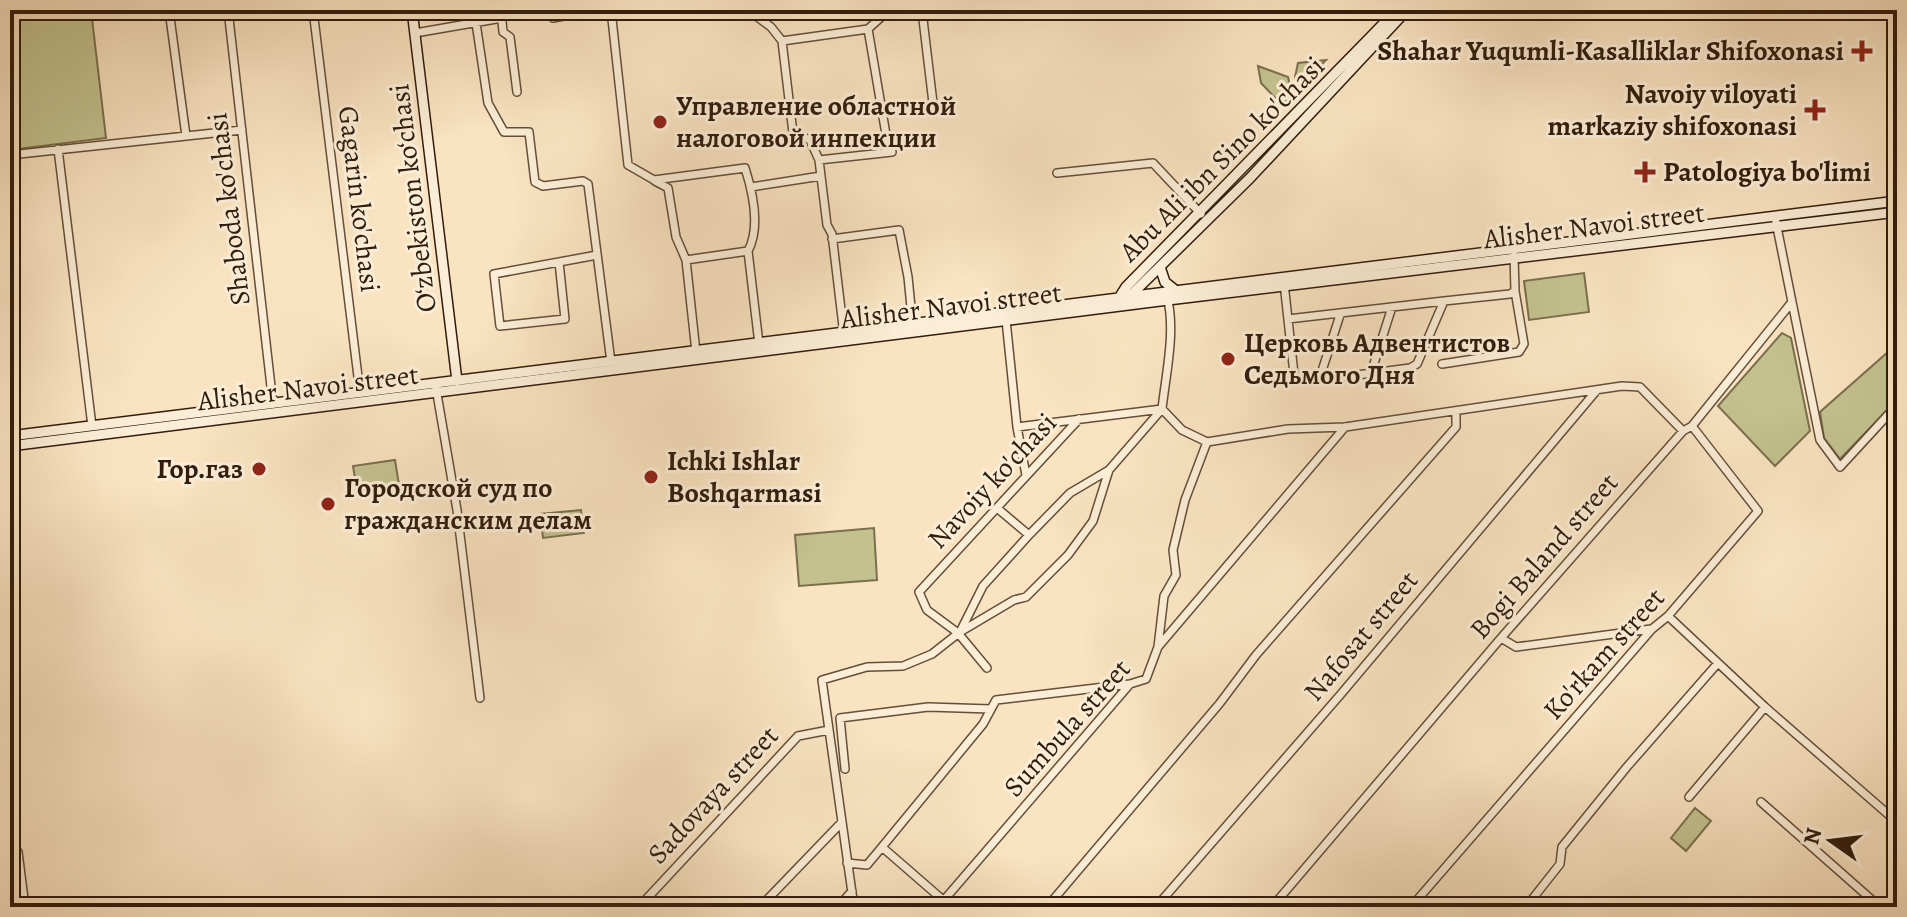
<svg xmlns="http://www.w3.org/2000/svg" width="1907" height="917" viewBox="0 0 1907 917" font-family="Alegreya,serif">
<rect width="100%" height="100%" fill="#f9e3c0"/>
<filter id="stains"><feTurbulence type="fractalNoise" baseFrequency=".0025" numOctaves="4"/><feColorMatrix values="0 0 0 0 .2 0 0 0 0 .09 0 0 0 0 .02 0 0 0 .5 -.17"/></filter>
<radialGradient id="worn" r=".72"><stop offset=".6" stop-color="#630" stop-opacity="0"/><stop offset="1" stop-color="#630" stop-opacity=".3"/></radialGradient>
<path fill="#c3c28f" stroke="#7a6f4e" stroke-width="2" d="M 10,10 L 91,10 L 106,138 L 10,150 Z
M 1326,60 L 1325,61 L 1298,89 L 1295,77 L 1298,63 Z
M 1258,66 L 1288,77 L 1292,95 L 1282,105 L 1261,83 Z
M 1584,273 L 1589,312 L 1529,320 L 1524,281 Z
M 1782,333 L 1791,338 L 1810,431 L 1775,466 L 1718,406 Z
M 1897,344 L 1897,400 L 1840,459 L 1824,438 L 1820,412 Z
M 395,460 L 399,485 L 357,491 L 353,466 Z
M 581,510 L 584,533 L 543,538 L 540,514 Z
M 874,528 L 877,580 L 799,586 L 795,535 Z
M 1695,808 L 1711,821 L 1686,851 L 1671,838 Z"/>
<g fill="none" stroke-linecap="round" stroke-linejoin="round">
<g stroke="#644e3a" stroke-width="10">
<path id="street" d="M 169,10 L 186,136
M 228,10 L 273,404
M 313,10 L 360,393
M 501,10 L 503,32 L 510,37 L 517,92
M 552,10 L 553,18 L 580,13 L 582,10
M 611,10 L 628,165 L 654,180 L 745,168 C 753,193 761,227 748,251 L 759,344
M 748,10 L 771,27 L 782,41
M 916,10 L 922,11 L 933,103
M 476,23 L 488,103 L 504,132 L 529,132 L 535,182 L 543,186 L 583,181 L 588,184 L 611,362
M 868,29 L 889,152
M 868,29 L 889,10
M 415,33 L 502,18
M 782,41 L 793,133 L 810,140 L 819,160 L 827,225 L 832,234 L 844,335
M 782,41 L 868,29
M 58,149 L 92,426
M 10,155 L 242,130
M 819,160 L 892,152
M 1057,173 L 1153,163 L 1201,214
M 655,181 L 668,188 L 676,237 L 686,260 L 696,352
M 751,187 L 821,176
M 832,239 L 899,230 L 908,277 L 913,327
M 686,260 L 748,251
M 559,262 L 565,319 L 500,326 L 494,274 L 597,255
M 1284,283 L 1294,374 L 1297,379 L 1304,382 L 1410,368 L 1417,364 L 1444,301 L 1510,294 L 1515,291 L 1514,256
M 1167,296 C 1176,331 1166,373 1162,409 L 1182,430 L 1207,442 L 1288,429 L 1345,427 L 1622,386 L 1640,387 L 1683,431
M 1792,302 L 1820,440 L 1840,467 L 1897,405
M 1288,319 L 1444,301
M 1006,320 L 1017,427 L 1026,475
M 1442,364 L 1519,352 L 1524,344 L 1515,291
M 1371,373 L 1392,307
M 1319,380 L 1340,315
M 436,388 L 457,510 L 480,698
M 1017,427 L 1162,409
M 997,508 L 1029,535
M 1668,616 L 1765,707 L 1897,822
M 961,630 L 983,586 L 1029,535 L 1070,493 L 1109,470
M 1501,638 L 1516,647 L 1651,629
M 1158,647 L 1164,596 L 1176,575 L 1173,550 L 1185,500 L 1207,442
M 987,668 L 958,633 L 927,610 L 919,592 L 1079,419
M 845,769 L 840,718 L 928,707 L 991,709
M 1689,797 L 1765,707
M 1761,802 L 1880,907
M 882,847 L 983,724 L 996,700 L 1130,684
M 10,853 L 18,852 L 25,907
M 847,863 L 867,865 L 882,847 L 951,907
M 639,907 L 798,736 L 829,730
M 760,907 L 842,822
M 838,907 L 852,891
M 854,907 L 822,680 L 867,667 L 903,666 L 932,654 L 960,632 L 1014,600 L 1026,597 L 1068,555 L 1093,521 L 1109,470 L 1162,409
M 938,907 L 1130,684 L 1146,679 L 1158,647 L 1345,427
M 1047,907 L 1220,703 L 1256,655 L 1456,427 L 1456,411
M 1156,907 L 1341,694 L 1597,390
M 1272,907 L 1501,638 L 1683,431 L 1692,426 L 1792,302 L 1775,217
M 1411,907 L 1652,629 L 1668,616 L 1758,511 L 1692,426
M 1526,907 L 1560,864 L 1562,847 L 1626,768 L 1718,663"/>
</g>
<g stroke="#321c0d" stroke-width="12">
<path id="secondary" d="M 412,10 L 457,381
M 1160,267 L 1165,282 L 1175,290
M 1131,295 L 1250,178 L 1407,10
M 1119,298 L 1126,287 L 1397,10
M 10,436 L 1897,201
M 10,446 L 1168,300 L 1897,212"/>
</g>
<use href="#street" stroke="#fbedd6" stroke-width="7"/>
<use href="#secondary" stroke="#fbedd6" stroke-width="9"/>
</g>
<g fill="#8f2418" stroke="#fbedd6" stroke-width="3">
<path d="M1858 39h8v8h8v8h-8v8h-8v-8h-8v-8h8z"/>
<path d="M1811 98h8v8h8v8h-8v8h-8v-8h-8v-8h8z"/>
<circle cx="660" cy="122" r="8"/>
<path d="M1641 160h8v8h8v8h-8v8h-8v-8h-8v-8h8z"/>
<circle cx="1228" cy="359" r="8"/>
<circle cx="259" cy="469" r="8"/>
<circle cx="651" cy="477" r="8"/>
<circle cx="328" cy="504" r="8"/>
</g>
<g text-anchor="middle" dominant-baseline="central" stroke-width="6" stroke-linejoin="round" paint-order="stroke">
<g font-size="28" font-weight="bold" fill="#321c0d" stroke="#fbedd6" text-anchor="start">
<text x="1844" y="51" text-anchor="end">Shahar Yuqumli-Kasalliklar Shifoxonasi</text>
<text x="1797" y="94" text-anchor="end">Navoiy viloyati<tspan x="1797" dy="32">markaziy shifoxonasi</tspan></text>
<text x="676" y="106">Управление областной<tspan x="676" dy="32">налоговой инпекции</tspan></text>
<text x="1663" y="172">Patologiya bo'limi</text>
<text x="1244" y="343">Церковь Адвентистов<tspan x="1244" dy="32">Седьмого Дня</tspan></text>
<text x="667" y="461">Ichki Ishlar<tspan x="667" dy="32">Boshqarmasi</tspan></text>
<text x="243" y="469" text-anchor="end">Гор.газ</text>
<text x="344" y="488">Городской суд по<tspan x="344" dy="32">гражданским делам</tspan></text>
</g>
<g font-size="28" fill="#321c0d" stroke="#fbedd6">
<text transform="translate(1222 159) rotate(-45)">Abu Ali ibn Sino ko'chasi</text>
<text transform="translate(413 198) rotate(-97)">O‘zbekiston ko‘chasi</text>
<text transform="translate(359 199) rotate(83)">Gagarin ko'chasi</text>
<text transform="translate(229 209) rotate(-97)">Shaboda ko'chasi</text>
<text transform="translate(1594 226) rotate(-7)">Alisher Navoi street</text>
<text transform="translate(951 306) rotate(-7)">Alisher Navoi street</text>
<text transform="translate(308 388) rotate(-7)">Alisher Navoi street</text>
<text transform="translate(992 481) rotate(-47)">Navoiy ko'chasi</text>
<text transform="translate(1544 556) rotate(-49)">Bogi Baland street</text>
<text transform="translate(1361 636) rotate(-50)">Nafosat street</text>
<text transform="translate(1604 654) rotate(-48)">Ko'rkam street</text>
<text transform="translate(1067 728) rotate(-48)">Sumbula street</text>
<text transform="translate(713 795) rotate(-47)">Sadovaya street</text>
</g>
</g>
<rect width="1907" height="917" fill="none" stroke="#f9e3c0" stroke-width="40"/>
<rect x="12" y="12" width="1883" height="893" fill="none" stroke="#321c0d" stroke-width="4"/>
<rect x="20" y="20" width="1867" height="877" fill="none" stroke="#321c0d" stroke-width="2"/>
<g transform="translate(1831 841) rotate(284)" stroke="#fbedd6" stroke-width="6" paint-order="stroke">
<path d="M0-6L14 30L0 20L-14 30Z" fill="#321c0d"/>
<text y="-12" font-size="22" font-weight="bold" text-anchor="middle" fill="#321c0d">N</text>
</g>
<rect width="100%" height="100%" filter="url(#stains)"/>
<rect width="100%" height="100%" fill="url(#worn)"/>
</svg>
